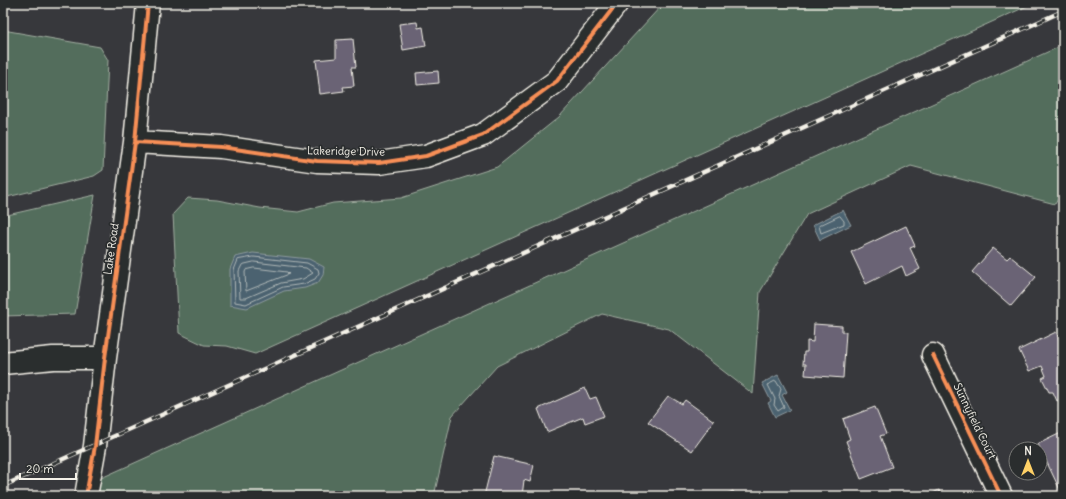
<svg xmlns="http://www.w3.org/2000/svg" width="1066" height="499" viewBox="0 0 1066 499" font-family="Delius,sans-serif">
<rect width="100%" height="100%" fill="#37383c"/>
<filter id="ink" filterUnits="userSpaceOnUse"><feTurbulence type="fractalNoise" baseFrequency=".025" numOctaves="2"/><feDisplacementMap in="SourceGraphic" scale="8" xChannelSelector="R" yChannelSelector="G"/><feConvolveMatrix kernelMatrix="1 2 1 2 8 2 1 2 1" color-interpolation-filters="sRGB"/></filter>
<g filter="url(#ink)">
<path fill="#526d5c" stroke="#a3afa2" d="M 667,3 L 1034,3 L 255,354 L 227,346 L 204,345 L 179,333 L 173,214 L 188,198 L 217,200 L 260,208 L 298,212 L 333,203 L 401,198 L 497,167 L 559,117 L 662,5 Z
M 3,30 L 100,47 L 108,60 L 103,170 L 94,176 L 3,198 Z
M 1063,45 L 1063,191 L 1055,204 L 911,166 L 807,214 L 760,292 L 753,394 L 669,329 L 602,314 L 497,366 L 452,416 L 434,496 L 98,496 L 99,479 Z
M 95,195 L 75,314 L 3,316 L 3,216 Z"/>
<path fill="#4b626f" stroke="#8f9b9f" d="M 843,210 L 851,225 L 820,240 L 813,225 Z
M 253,253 L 309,259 L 324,267 L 323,275 L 318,283 L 305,288 L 284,291 L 247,308 L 230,305 L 230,269 L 235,257 Z
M 778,375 L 787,392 L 782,395 L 790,410 L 775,417 L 768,403 L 771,401 L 762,383 Z"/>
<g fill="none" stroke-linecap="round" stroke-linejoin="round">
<path stroke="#b0b8b8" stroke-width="1" d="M 840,216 L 844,221 L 844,224 L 821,233 L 819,226 Z
M 254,257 L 307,263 L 318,269 L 319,273 L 315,279 L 304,284 L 283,287 L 246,304 L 235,302 L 234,270 L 238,260 Z
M 254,262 L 306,268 L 313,273 L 303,279 L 281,283 L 246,298 L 240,298 L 239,271 L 242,265 Z
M 254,268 L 287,272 L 289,274 L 246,291 L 245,272 L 246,270 Z
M 776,381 L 781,389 L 779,396 L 784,407 L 778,411 L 774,405 L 775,399 L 768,385 Z"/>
</g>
<path fill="#6a6375" stroke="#f4f1e8" d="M 417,22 L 418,28 L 423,27 L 426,46 L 403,50 L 399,24 Z
M 353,39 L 356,67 L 352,67 L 354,86 L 343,87 L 344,91 L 320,94 L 316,60 L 336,58 L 336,40 Z
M 438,71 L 439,83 L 417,85 L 416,73 Z
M 906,226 L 915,246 L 910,248 L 920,269 L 906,276 L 902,266 L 866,284 L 851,252 Z
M 993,248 L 1007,259 L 1010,256 L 1036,277 L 1011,306 L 972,272 Z
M 814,324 L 842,326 L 842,332 L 846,332 L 843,378 L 805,375 L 806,364 L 803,364 L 804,352 L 807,352 L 807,341 L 813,342 Z
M 1056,332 L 1063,348 L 1063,398 L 1057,401 L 1053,392 L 1049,392 L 1042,378 L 1046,376 L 1042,366 L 1029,371 L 1019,350 Z
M 585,388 L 590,399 L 596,397 L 604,416 L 585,423 L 583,417 L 547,432 L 538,409 Z
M 668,396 L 682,404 L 685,400 L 714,421 L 692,451 L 648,422 Z
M 875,407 L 886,434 L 880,436 L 892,467 L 861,479 L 846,441 L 850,439 L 843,419 Z
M 1063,432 L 1063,492 L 1061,492 L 1038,444 Z
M 494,456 L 534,465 L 530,482 L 524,480 L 522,496 L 484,496 Z
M 939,490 L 942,496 L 927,496 Z
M 733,491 L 736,496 L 721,496 Z"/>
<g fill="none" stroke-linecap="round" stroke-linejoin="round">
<g stroke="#f4f1e8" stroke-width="25">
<path id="minor" d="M 135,142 L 221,147 L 317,161 L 379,163 L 426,156 L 483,135 L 557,81 L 617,3
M 933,355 L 1001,496
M 3,363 L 53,358 L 105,358
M 86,496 L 95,446 L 105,358 L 135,142 L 148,3"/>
</g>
<use href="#minor" stroke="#2a2d2e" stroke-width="22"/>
<g stroke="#f4f1e8" stroke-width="4.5">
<path id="rail" d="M 3,486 L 1063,11"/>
</g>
<use href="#rail" stroke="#2a2d2e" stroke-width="3" stroke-dasharray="9" stroke-linecap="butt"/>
<g stroke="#2a2d2e" stroke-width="6">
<path id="cycleway" d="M 135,142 L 221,147 L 317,161 L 379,163 L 426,156 L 483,135 L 557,81 L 617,3
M 933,355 L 1001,496
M 86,496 L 95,446 L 105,358 L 135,142 L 148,3"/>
</g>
<use href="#cycleway" stroke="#f78f57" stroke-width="4"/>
</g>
</g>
<g text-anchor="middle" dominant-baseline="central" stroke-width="3.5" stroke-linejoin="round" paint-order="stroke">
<g font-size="11" fill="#f4f1e8" stroke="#2a2d2e">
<text transform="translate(346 151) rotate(1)">Lakeridge Drive</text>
<text transform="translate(111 249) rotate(-82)">Lake Road</text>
<text transform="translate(975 421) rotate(64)">Sunnyfield Court</text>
</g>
</g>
<rect width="1066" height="499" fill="none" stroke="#2a2d2e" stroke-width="16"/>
<rect x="8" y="8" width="1050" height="483" fill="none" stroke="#f4f1e8" stroke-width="1.5" filter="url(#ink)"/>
<g transform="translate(1028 461)"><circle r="19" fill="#2a2d2e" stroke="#7b7b78"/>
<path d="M0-3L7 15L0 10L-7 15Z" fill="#ffd166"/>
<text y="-6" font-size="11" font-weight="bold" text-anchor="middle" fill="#f4f1e8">N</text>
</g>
<path d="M20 473v6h56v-6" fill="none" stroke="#f4f1e8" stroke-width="2"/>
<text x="26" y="473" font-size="12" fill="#f4f1e8" stroke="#2a2d2e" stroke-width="3" paint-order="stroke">20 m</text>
</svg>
